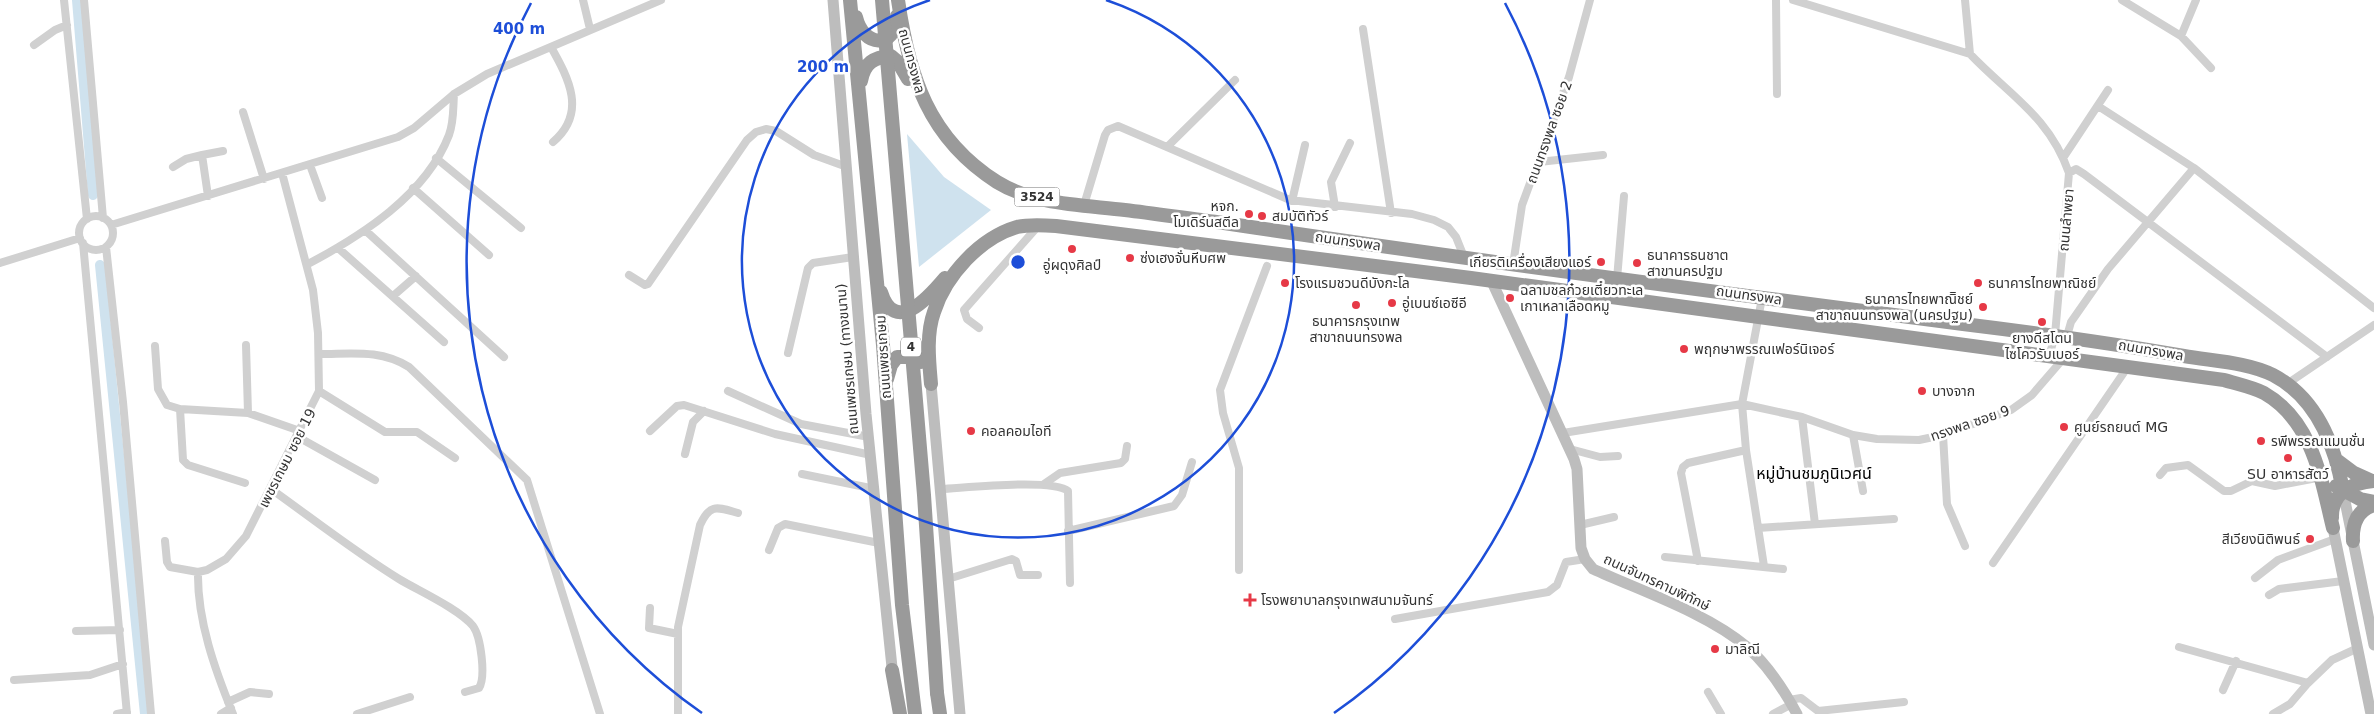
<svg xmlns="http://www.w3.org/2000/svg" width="2374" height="714" viewBox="0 0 2374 714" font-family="'DejaVu Sans','Noto Sans Thai',sans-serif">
<rect width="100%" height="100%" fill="#fff"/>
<path fill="#cfe2ee" d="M 907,134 L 944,177 L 991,210 L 919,267 Z"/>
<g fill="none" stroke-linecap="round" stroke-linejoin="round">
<path stroke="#cfe2ee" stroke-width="10" d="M 77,0 L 93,195
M 100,265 L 145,714"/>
<path stroke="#d0d0d0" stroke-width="8" d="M 64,0 L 87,219
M 84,0 L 103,218
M 583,0 L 590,29
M 1776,0 L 1777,94
M 1793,0 L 1970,54
M 1965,0 L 1970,54 C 2009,95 2049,116 2069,173 L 2055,335 L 2049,357
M 2122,0 L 2181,36 L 2196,0
M 1363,29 L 1391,213
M 2181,36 L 2211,68
M 34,45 L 55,30 L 67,25
M 551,47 C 569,79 587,113 553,142
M 2098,106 L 2194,168 L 2374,308
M 243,112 L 264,179
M 1167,147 L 1235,80
M 436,158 L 521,228
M 2063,158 L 2108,90
M 1539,162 L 1603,155
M 310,165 L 322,198
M 173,167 L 186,159 L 202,155
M 2069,173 L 2076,169 L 2084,174 L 2327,357
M 413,188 L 489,255
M 208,196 L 202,155 L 223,151
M 1292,201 L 1305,145
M 1084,205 L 1105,135 L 1108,130 L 1118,126 L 1290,200 L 1412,214 L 1434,220 L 1448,227 L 1456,237 L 1464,257
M 1335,207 L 1331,182 L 1350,143
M79 233a17 17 0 1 1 34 0a17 17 0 1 1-34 0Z
M 111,225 L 398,137 L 414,128 L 454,94 L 487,74 L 661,0
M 366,231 L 504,357
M 83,243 L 127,714
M 106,247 L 123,402 L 151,714
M 338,248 L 444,342
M 0,263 L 80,238
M 308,264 C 361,236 426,195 449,135 C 454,122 453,108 454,94
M 1513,265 L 1522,205 L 1569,77 L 1590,0
M 629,275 L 645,285 L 648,284 L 747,140 L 756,132 L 766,129 L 776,131 L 814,155 L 847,167
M 1617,279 L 1624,196
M 393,296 L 416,276
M 1762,298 L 1742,404 L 1746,450 L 1764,566
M 979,328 L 967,319 L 964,310 L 1039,225
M 2067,336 L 2071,322 L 2108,269 L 2194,168
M 246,345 L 248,413
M 155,346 L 158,389 L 167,405 L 180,409 L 248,413 L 300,431
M 788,353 L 808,268 L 813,263 L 853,257
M 319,354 C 352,354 380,349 409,367 L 527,480 L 600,714
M 2287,384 L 2374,325
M 319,391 L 385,432 L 417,432 L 455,458
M 728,391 L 801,424 L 869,437
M 180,409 L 183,460 L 188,465 L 245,483
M 1802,417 L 1815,524
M 650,431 L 677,406 L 684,405 L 775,434 L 871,455
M 1563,433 L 1742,404 L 1802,417 L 1853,435 L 1877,439 L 1919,440 L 1943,435 L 2011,410 L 2032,395 L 2063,359
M 1853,435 L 1863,491
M 1943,435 L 1947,504 L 1965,546
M 298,437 L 375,480
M 1570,449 L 1600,457 L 1618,456
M 685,454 L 693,422 L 704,411
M 802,474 L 875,489
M 2160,475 L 2166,468 L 2188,465 L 2224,491 L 2231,491 L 2252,481 L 2275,486 L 2322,477
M 1044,484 L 1060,473 L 1121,463 L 1125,459 L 1127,446
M 271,489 C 313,519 355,552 399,579 C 419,591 459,609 473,626 C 481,637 486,677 479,688 L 465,692
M 941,489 C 964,488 1053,478 1068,491 L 1070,583
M 1580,525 L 1614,517
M 1758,528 L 1894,519
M 1068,531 L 1174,506 L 1182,495 L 1192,462
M 165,541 L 167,562 L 170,567 L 198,572
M 769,550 L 778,528 L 785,524 L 879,543
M 1665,557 L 1783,569
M 1698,561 L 1681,473 L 1683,467 L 1688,463 L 1746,450
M 1993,563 L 2127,368
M 1239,570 L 1239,468 L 1223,413 L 1220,390 L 1267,266
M 2255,578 L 2278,560 L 2335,539
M 948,579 L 1012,559 L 1016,561 L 1020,575 L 1038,575
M 2269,595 L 2279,589 L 2343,581
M 650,608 L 649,628 L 678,634
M 1395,619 L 1548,592 L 1557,585 L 1566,562 L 1585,559
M 76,631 L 120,630
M 2179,647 L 2308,683
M 14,680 L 90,675 L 123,664
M 2223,690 L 2236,661
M 1708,692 L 1721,714
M 1789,700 L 1801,698 L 1818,711 L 1904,702
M 228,702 L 250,692 L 269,694
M 117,714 L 127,712
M 221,714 L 231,708
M 233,714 C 215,670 197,620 198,572 L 207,570 L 226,559 L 246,536 L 319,391 L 318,333 L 313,290 L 282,173
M 357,714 L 410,697
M 678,714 L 678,627 L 700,525 C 710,503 717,507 738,513
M 1773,714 L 1792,704
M 2273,714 L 2290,704 L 2308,683 L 2332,660 L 2358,648"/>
<path stroke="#bdbdbd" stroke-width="11" d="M 833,0 L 866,414 L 893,677
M 1492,282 L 1574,459 L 1577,469 L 1581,548 L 1585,559 L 1593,569 C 1641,591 1707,613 1747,647 C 1768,665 1784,690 1797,714
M 931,384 L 960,714
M 2343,491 L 2374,645
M 2333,528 L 2371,714"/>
<path stroke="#9a9a9a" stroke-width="14" d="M 850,0 L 883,345 L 902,605 L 915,714
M 898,0 C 909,76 928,138 997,182 C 1034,205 1084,205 1125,210 C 1158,214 1191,219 1224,223 C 1470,260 1716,292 1963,324 C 2037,333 2110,343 2184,356 C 2212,361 2247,362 2273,375 C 2317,398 2335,445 2343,491
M 856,17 C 863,47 895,50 897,16
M 861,81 C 864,63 874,57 891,56 L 898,62 L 908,79
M 881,292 C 895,336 929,297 945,278
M 887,379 L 891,365 L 897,357 L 916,357 L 921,362
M 931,384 C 929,361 926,334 934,312 C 946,275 980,238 1017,227 C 1029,224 1043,225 1056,226 L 1471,278 L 2224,380 C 2237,384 2252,387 2264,393 C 2313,421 2321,479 2333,528
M 2338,461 L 2354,473 L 2372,481
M 2336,486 L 2360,499 L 2374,502
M 2332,518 C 2331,492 2352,483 2374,481
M 2353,541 C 2352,524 2357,510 2374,505
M 892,670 L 900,714
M 937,693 L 940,714"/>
<path stroke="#9a9a9a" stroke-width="14" d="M 882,0 L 924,495 L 937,693"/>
</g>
<g fill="none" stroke="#1d4ed8" stroke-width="2.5">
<path d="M1106 0A276 276 0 1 1 930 0"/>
<path d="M702 713A551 551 0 0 1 531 3M1505 3A551 551 0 0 1 1334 713"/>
</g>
<g fill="#e63946" stroke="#fff" stroke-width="2">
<circle cx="1249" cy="214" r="5"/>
<circle cx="1262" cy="216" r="5"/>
<circle cx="1072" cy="249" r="5"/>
<circle cx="1130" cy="258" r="5"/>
<circle cx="1601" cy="262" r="5"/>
<circle cx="1637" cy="263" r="5"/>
<circle cx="1285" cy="283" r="5"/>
<circle cx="1978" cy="283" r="5"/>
<circle cx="1510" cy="298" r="5"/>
<circle cx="1392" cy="303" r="5"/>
<circle cx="1356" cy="305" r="5"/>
<circle cx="1983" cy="307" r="5"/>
<circle cx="2042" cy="322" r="5"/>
<circle cx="1684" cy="349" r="5"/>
<circle cx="1922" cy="391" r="5"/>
<circle cx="2064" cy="427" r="5"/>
<circle cx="971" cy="431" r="5"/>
<circle cx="2261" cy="441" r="5"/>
<circle cx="2288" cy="458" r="5"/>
<circle cx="2310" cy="539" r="5"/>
<path d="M1247.5 592.5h5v5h5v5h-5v5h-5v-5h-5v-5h5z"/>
<circle cx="1715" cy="649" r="5"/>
</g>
<g text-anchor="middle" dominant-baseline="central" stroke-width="5" stroke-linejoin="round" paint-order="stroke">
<g fill="#fff" stroke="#707070" stroke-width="1">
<rect x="1014.5" y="187.5" width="45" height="19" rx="4"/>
<rect x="901" y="337.5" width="20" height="19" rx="4"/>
</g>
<g font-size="12" font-weight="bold" fill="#333">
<text x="1037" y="197">3524</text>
<text x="911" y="347">4</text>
</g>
<g font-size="14" fill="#333" stroke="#fff">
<text transform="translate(912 61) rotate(75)">ถนนทรงพล</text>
<text transform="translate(1549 132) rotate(-70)">ถนนทรงพล ซอย 2</text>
<text transform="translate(2066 220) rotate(-85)">ถนนลำพยา</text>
<text transform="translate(1348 241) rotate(8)">ถนนทรงพล</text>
<text transform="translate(1749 295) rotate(8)">ถนนทรงพล</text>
<text transform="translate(2151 350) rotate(10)">ถนนทรงพล</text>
<text transform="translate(883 357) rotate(-94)">ถนนเพชรเกษม</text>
<text transform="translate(847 359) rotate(-95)">ถนนเพชรเกษม (ทางขนาน)</text>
<text transform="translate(1970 423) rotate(-19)">ทรงพล ซอย 9</text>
<text transform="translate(287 458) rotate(-63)">เพชรเกษม ซอย 19</text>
<text transform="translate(1657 582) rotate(25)">ถนนจันทรคามพิทักษ์</text>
</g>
<g font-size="14" fill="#333" stroke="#fff" text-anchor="start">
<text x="1239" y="206" text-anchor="end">หจก.<tspan x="1239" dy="16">โมเดิร์นสตีล</tspan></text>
<text x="1272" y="216">สมบัติทัวร์</text>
<text x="1647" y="255">ธนาคารธนชาต<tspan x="1647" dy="16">สาขานครปฐม</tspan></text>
<text x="1140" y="258">ซ่งเฮงจั่นหีบศพ</text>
<text x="1591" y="262" text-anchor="end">เกียรติเครื่องเสียงแอร์</text>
<text x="1072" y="265" text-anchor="middle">อู่ผดุงศิลป์</text>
<text x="1295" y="283">โรงแรมชวนดีบังกะโล</text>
<text x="1988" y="283">ธนาคารไทยพาณิชย์</text>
<text x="1520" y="290">ฉลามชลก๋วยเตี๋ยวทะเล<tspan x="1520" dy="16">เกาเหลาเลือดหมู</tspan></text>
<text x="1973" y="299" text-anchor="end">ธนาคารไทยพาณิิชย์<tspan x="1973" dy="16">สาขาถนนทรงพล (นครปฐม)</tspan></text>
<text x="1402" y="303">อู่เบนซ์เอซีอี</text>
<text x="1356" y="321" text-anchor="middle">ธนาคารกรุงเทพ<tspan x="1356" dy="16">สาขาถนนทรงพล</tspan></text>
<text x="2042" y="338" text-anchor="middle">ยางดีสโตน<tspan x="2042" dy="16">ไซโควรับเบอร์</tspan></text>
<text x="1694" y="349">พฤกษาพรรณเฟอร์นิเจอร์</text>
<text x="1932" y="391">บางจาก</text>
<text x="2074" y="427">ศูนย์รถยนต์ MG</text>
<text x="981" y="431">คอลคอมไอที</text>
<text x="2271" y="441">รพีพรรณแมนชั่น</text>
<text x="2288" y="474" text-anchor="middle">SU อาหารสัตว์</text>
<text x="2300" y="539" text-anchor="end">สีเวียงนิติพนธ์</text>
<text x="1261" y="600">โรงพยาบาลกรุงเทพสนามจันทร์</text>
<text x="1725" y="649">มาลิณี</text>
</g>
<g font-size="16" fill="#000" stroke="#fff">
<text x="1814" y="473">หมู่บ้านชมภูนิเวศน์</text>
</g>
</g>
<circle cx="1018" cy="262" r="8" fill="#1d4ed8" stroke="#fff" stroke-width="2.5"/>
<g font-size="15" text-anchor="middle" font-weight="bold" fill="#1d4ed8" stroke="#fff" stroke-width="5" stroke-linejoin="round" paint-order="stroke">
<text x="519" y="34">400 m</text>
<text x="823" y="72">200 m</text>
</g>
</svg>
